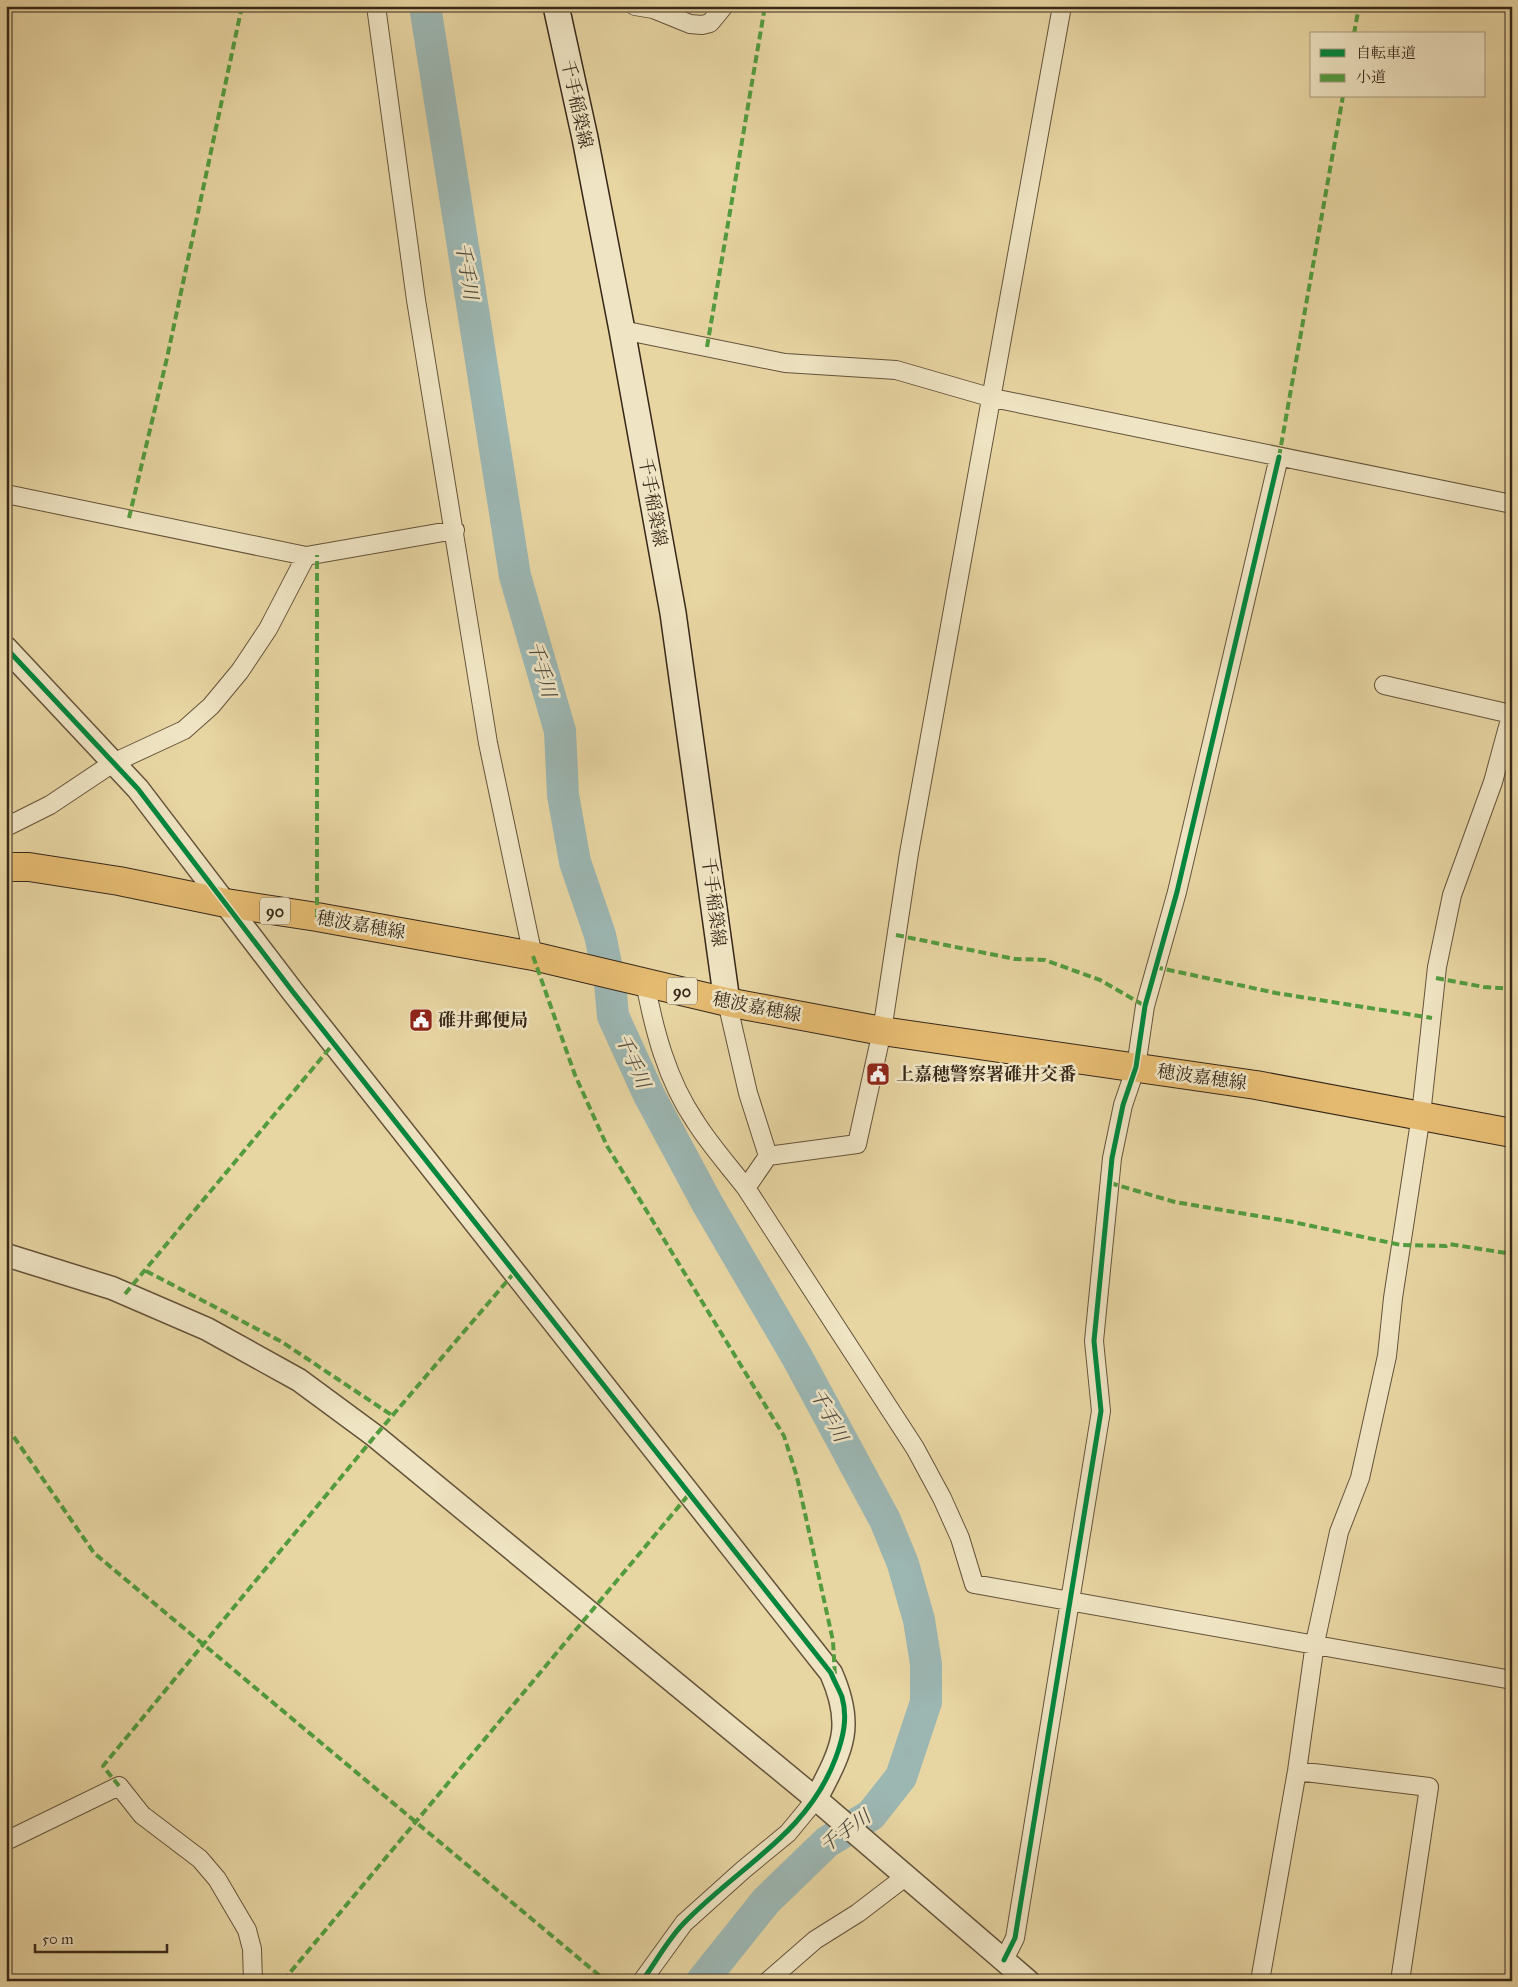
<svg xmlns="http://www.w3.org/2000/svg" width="1518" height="1987" viewBox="0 0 1518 1987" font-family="'IM FELL Great Primer','Noto Serif JP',serif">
<rect width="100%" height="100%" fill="#e7d5a2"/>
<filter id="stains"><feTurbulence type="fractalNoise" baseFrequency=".004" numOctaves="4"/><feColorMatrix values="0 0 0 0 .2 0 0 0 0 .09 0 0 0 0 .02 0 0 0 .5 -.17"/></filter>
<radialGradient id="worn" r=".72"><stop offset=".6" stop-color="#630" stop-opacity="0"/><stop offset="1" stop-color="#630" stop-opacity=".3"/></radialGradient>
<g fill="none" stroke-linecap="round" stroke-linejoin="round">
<path stroke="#9cb6b2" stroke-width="32" d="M 425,6 L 515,576 L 560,731 L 563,795 L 575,862 L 600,935 L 610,983 L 613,1016 L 649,1095 L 707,1203 L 797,1357 L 885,1520 L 903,1564 L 919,1620 L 926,1664 L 926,1702 L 901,1777 L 871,1815 L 827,1842 L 766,1901 L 702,1981"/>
<g stroke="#64533b" stroke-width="20">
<path id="minor" d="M 376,6 L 416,300 L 488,743 L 533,956
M 635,6 L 653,9 L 690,24 L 702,25 L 710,23 L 724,6
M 622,330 L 785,363 L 896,370 L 993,398 L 1512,504
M 6,494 L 306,556 L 455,530
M 1384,685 L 1511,714
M 6,827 L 50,805 L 113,763 L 184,730 L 211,706 L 240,671 L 268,629 L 306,556
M 645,982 C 654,1030 667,1080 695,1121 C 710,1145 729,1166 746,1188
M 727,1002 L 748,1093 L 768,1156 L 746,1188 L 915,1448 L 942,1498 L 960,1538 L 974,1584 L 1512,1680
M 768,1156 L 857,1144 L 882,1031 L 909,853 L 1062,6
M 1297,1771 L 1429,1787 L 1400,1981
M 6,1841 L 119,1786 L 142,1815 L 200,1859 L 217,1879 L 247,1930 L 252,1949 L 253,1981
M 1004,1960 L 1015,1938 L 1101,1411 L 1094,1341 L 1112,1158 L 1123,1105 L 1136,1067 L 1145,1006 L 1177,892 L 1279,457
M 642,1981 L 684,1923 L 743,1870 L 788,1833 L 816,1799
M 768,1981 L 815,1940 L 858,1913 L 905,1877
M 1260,1981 L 1297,1771 L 1315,1643 L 1339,1532 L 1360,1478 L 1387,1356 L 1393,1298 L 1421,1115 L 1437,967 L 1452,895 L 1493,782 L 1512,712"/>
</g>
<g stroke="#64533b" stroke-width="25">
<path id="tertiary" d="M 6,648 L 138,789 L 293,992 L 831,1673 C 855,1727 842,1749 816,1799
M 6,1255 L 112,1288 L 207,1329 L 299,1380 L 375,1436 L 816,1799 L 1028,1981"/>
</g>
<g stroke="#382819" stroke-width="28">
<path id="secondary" d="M 556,6 L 585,138 L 622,330 L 673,613 L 727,1002"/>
</g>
<g stroke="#382819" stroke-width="30">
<path id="primary" d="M 6,867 L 29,867 L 119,881 L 226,903 L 317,917 L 533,956 L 727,1002 L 882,1031 L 1256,1085 L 1512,1133"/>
</g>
<use href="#minor" stroke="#efe4c3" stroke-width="18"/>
<use href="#tertiary" stroke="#efe4c3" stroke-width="22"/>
<use href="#secondary" stroke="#efe4c3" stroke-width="25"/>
<use href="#primary" stroke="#e4ba71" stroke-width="28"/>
<path stroke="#529c3e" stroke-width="4" stroke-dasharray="8 4" stroke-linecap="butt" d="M 1354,34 L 1359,6
M 707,347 L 765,6
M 1279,457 L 1343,96
M 129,518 L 167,358 L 242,6
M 317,917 L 317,555
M 896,935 L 1015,959 L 1045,960 L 1100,980 L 1145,1006
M 533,956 L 575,1075 L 607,1146 L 784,1436 L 797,1477 L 833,1641 L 835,1677
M 1155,967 L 1276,993 L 1432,1018
M 1436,978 L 1484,987 L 1512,989
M 1110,1183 L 1175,1202 L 1293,1222 L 1401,1245 L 1446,1246 L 1449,1244 L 1512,1254
M 146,1271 L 282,1342 L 393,1416
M 125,1294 L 334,1043
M 7,1427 L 94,1553 L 606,1981
M 119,1786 L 103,1766 L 375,1436 L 514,1273
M 283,1981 L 690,1493"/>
<g stroke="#efe4c3" stroke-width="8">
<path id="cycleway" d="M 6,648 L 138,789 L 293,992 L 831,1673 C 834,1681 839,1689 842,1697 C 848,1718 843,1738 836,1757 C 808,1834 739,1866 684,1923 C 668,1939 656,1962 642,1981
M 1004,1960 L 1015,1938 L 1101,1411 L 1094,1341 L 1112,1158 L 1123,1105 L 1136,1067 L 1145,1006 L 1177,892 L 1279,457"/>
</g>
<use href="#cycleway" stroke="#00873e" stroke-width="5"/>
</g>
<defs>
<g id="civic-square" transform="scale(1.25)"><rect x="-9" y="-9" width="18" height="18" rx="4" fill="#8f2418" stroke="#efe4c3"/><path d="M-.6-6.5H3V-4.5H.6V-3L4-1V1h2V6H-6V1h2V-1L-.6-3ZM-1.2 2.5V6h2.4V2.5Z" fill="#fff"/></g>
</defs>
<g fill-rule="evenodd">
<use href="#civic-square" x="421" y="1020"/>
<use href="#civic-square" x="878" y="1074"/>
</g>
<g text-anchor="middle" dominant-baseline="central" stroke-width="5" stroke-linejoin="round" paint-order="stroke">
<g fill="#efe4c3" stroke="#6f604c" stroke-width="1">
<rect x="260" y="897.5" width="30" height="27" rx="4"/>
<rect x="667" y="977.5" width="30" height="27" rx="4"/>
</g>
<g font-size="16" font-weight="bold" fill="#382819">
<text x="275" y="911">90</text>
<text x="682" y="991">90</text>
</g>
<g font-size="18" fill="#382819" stroke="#efe4c3">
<text transform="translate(577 104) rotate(78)">千手稲築線</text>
<text transform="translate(653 502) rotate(80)">千手稲築線</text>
<text transform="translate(714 902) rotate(83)">千手稲築線</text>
<text transform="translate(361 925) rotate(10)">穂波嘉穂線</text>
<text transform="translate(757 1007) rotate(11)">穂波嘉穂線</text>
<text transform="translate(1202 1077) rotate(8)">穂波嘉穂線</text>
</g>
<g font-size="18" font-weight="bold" fill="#382819" stroke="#efe4c3" text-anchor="start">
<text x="438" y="1020">碓井郵便局</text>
<text x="896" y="1074">上嘉穂警察署碓井交番</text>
</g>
<g font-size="19" font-style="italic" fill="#514c3f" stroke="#efe4c3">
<text transform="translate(467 271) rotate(81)">千手川</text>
<text transform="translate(542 669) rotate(74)">千手川</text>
<text transform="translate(633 1061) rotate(66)">千手川</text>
<text transform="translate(829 1415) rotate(62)">千手川</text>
<text transform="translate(845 1831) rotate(-36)">千手川</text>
</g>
</g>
<rect width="1518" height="1987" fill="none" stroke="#e7d5a2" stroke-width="25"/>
<rect x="8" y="8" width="1503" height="1972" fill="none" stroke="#382819" stroke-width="2.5"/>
<rect x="12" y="12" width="1493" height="1962" fill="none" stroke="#382819"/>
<rect x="1310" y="32" width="175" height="65" fill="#efe4c3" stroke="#a6997f"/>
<rect x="1320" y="49" width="25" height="8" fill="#00873e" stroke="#a6997f"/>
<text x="1356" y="58" font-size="15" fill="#382819">自転車道</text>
<rect x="1320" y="74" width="25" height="8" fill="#529c3e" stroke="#a6997f"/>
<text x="1356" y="82" font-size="15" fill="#382819">小道</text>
<path d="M35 1944v8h132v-8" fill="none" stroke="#382819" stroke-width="2.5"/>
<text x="42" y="1944" font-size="15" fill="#382819" stroke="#efe4c3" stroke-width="4" paint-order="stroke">50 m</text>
<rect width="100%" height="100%" filter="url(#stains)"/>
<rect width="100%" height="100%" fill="url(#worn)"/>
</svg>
